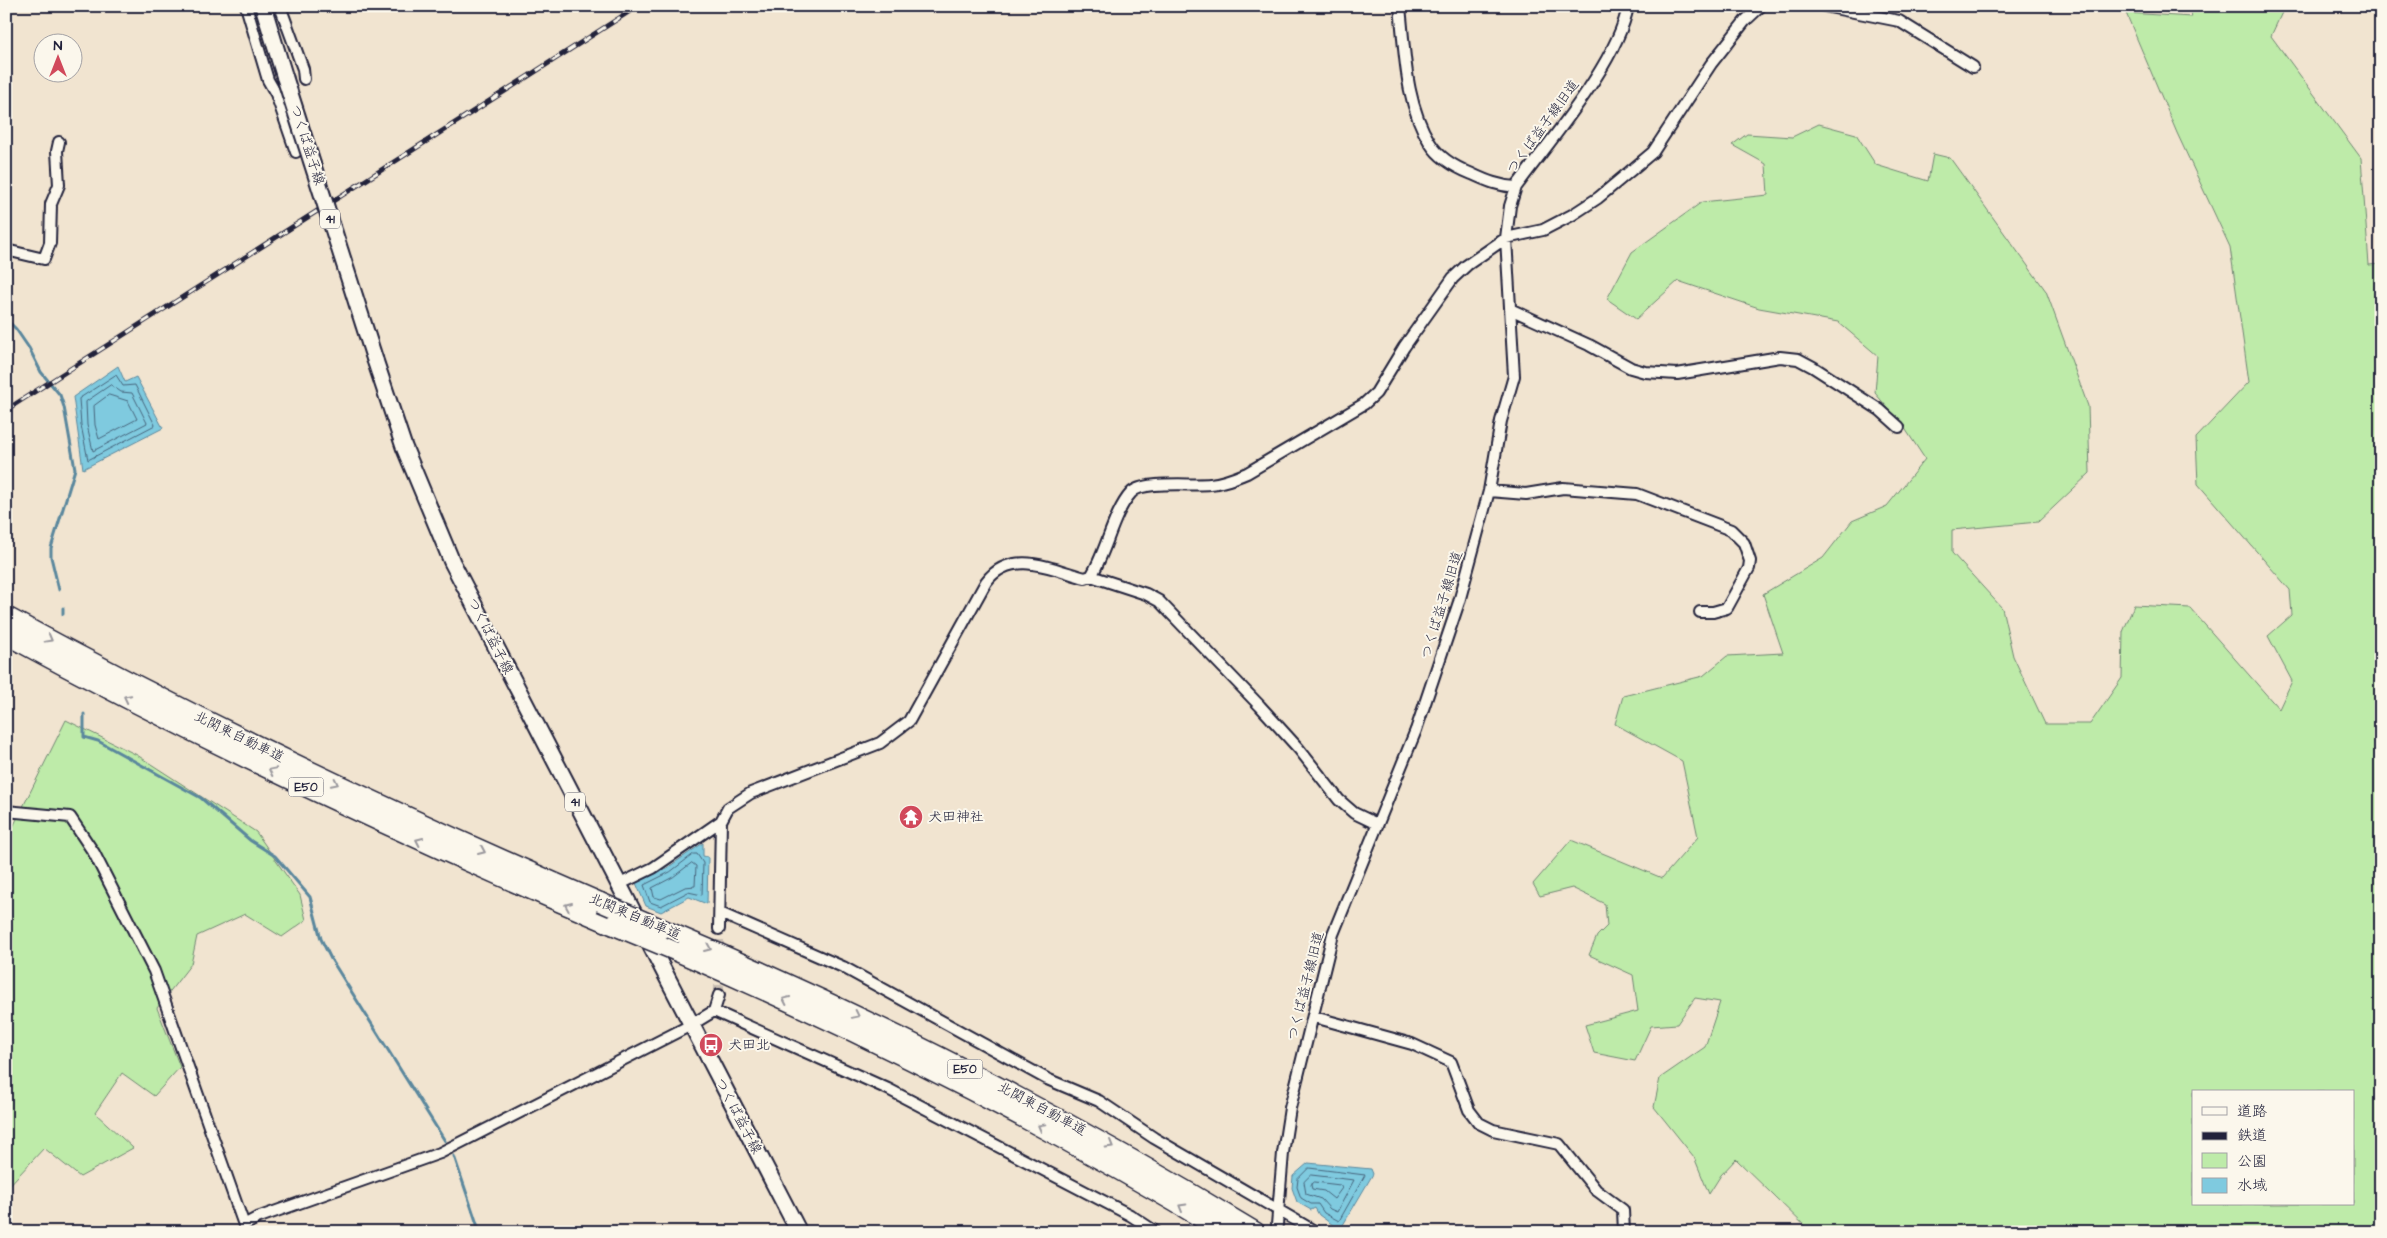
<svg xmlns="http://www.w3.org/2000/svg" width="2387" height="1238" viewBox="0 0 2387 1238" font-family="'Architects Daughter','Klee One',sans-serif">
<rect width="100%" height="100%" fill="#f1e4d0"/>
<filter id="ink" filterUnits="userSpaceOnUse"><feTurbulence type="fractalNoise" baseFrequency=".02" numOctaves="2"/><feDisplacementMap in="SourceGraphic" scale="10" xChannelSelector="R" yChannelSelector="G"/><feConvolveMatrix kernelMatrix="1 2 1 2 8 2 1 2 1" color-interpolation-filters="sRGB"/></filter>
<g filter="url(#ink)">
<path fill="#beeba9" stroke="#708672" fill-rule="evenodd" d="M 2189,6 L 2285,6 L 2271,36 L 2361,158 L 2369,265 L 2381,264 L 2381,1232 L 1811,1232 L 1736,1159 L 1721,1175 L 1709,1194 L 1694,1157 L 1654,1107 L 1660,1078 L 1705,1047 L 1720,1002 L 1695,998 L 1677,1024 L 1651,1026 L 1635,1061 L 1594,1053 L 1585,1025 L 1638,1011 L 1633,975 L 1589,955 L 1597,936 L 1607,926 L 1605,904 L 1572,888 L 1540,896 L 1533,884 L 1571,840 L 1662,878 L 1698,837 L 1682,761 L 1615,724 L 1623,696 L 1703,676 L 1727,656 L 1783,653 L 1763,594 L 1823,558 L 1852,521 L 1887,506 L 1925,459 L 1904,427 L 1875,393 L 1878,356 L 1838,322 L 1759,308 L 1678,281 L 1636,319 L 1607,299 L 1632,252 L 1702,202 L 1768,195 L 1766,164 L 1732,145 L 1747,134 L 1792,137 L 1819,124 L 1856,134 L 1876,165 L 1928,181 L 1933,154 L 1950,158 L 2046,291 L 2088,406 L 2090,473 L 2038,522 L 1952,530 L 1952,553 L 2002,608 L 2013,656 L 2045,724 L 2090,724 L 2122,678 L 2123,632 L 2134,605 L 2190,608 L 2279,709 L 2292,681 L 2268,636 L 2292,615 L 2290,590 L 2198,484 L 2196,438 L 2249,382 L 2230,247 L 2177,133 L 2126,13 L 2192,17 ZM 2193,1092 L 2353,1092 L 2353,1204 L 2193,1204 Z
M 66,720 L 137,755 L 256,832 L 300,895 L 306,920 L 282,937 L 245,914 L 197,936 L 191,964 L 157,1008 L 180,1067 L 154,1096 L 122,1073 L 95,1113 L 133,1148 L 80,1177 L 44,1148 L 6,1189 L 6,841 Z"/>
<path fill="#7fcadf" stroke="#5a879d" d="M 118,366 L 125,382 L 136,377 L 163,428 L 83,469 L 73,397 Z
M 703,843 L 703,856 L 708,857 L 707,904 L 689,897 L 661,912 L 646,906 L 636,883 L 667,868 Z
M 1308,1163 L 1371,1169 L 1373,1174 L 1340,1230 L 1319,1215 L 1315,1208 L 1311,1210 L 1297,1202 L 1292,1188 L 1293,1176 Z"/>
<g fill="none" stroke-linecap="round" stroke-linejoin="round">
<path stroke="#47657d" stroke-width="1" d="M 116,375 L 123,386 L 135,385 L 155,425 L 88,460 L 81,425 L 79,399 Z
M 111,385 L 121,392 L 132,393 L 147,423 L 93,451 L 87,425 L 86,402 Z
M 109,395 L 128,401 L 137,419 L 99,439 L 95,425 L 94,406 Z
M 694,854 L 697,854 L 703,863 L 702,895 L 688,892 L 661,906 L 650,902 L 644,885 L 670,872 Z
M 692,863 L 696,866 L 695,886 L 685,887 L 661,899 L 654,897 L 652,888 L 673,877 Z
M 1309,1168 L 1365,1175 L 1339,1221 L 1324,1213 L 1318,1204 L 1311,1204 L 1301,1198 L 1297,1187 L 1298,1179 Z
M 1311,1175 L 1354,1180 L 1337,1212 L 1330,1209 L 1321,1199 L 1306,1194 L 1304,1182 Z
M 1315,1182 L 1340,1185 L 1342,1188 L 1334,1199 L 1324,1191 L 1312,1189 L 1311,1185 Z"/>
<path stroke="#5a879d" stroke-width="3" d="M 6,319 L 16,329 L 29,348 L 41,372 L 60,395 L 64,407 L 75,469 L 51,548 L 51,557 L 59,590
M 63,608 L 63,614
M 84,714 L 84,737 L 98,741 L 201,798 L 251,841 L 275,856 L 310,897 L 321,939 L 331,959 L 445,1141
M 454,1156 L 478,1227 L 482,1232"/>
<path stroke="#c8bdb2" stroke-width="10" stroke-dasharray="10 5" stroke-linecap="butt" d="M 719,995 L 719,929"/>
<g stroke="#22223b" stroke-width="14">
<path id="minor" d="M 246,6 L 268,80 L 276,94 L 296,152
M 280,6 L 303,69 L 304,79
M 1824,6 L 1899,21 L 1973,67
M 1400,7 C 1405,52 1405,103 1430,143 C 1439,158 1457,168 1472,174 C 1487,181 1499,186 1516,187
M 6,250 L 44,259 L 50,243 L 51,204 L 59,185 L 57,151 L 59,142
M 1510,309 L 1589,345 L 1631,368 L 1645,372 L 1677,374 L 1780,357 L 1798,359 L 1813,367 L 1880,410 L 1899,427
M 1489,491 L 1526,494 L 1563,488 L 1637,494 L 1731,530 L 1744,543 L 1750,561 L 1749,568 L 1727,608 L 1713,612 L 1700,612
M 1091,576 C 1106,553 1113,513 1131,493 C 1142,480 1192,486 1210,484 C 1223,483 1235,478 1247,473 L 1364,404 L 1376,393 L 1404,347 L 1453,278 L 1467,265 L 1506,238 L 1543,230 L 1572,215 L 1598,198 L 1653,152 L 1711,64 L 1745,21 L 1761,6
M 6,811 L 70,817 L 94,853 L 154,971 L 244,1225 L 257,1218 L 440,1153 L 691,1025 L 714,1011 L 719,995
M 618,885 L 653,868 L 721,821
M 720,913 L 843,967 L 1047,1079 L 1099,1101 L 1154,1138 L 1316,1232
M 719,929 L 721,821 L 728,808 L 751,793 L 880,743 L 909,721 L 986,582 C 1011,548 1052,569 1085,578 L 1091,576 L 1146,594 L 1159,601 L 1260,706 L 1299,749 L 1339,800 L 1354,813 L 1377,824
M 714,1011 L 888,1089 L 1130,1215 L 1156,1232
M 1314,1017 L 1412,1044 L 1451,1062 L 1469,1110 L 1479,1123 L 1493,1130 L 1559,1144 L 1596,1190 L 1623,1210 L 1624,1232
M 1277,1225 L 1283,1153 L 1290,1108 L 1333,934 L 1416,730 L 1459,602 L 1489,491 L 1501,421 L 1514,376 L 1506,238 L 1510,206 L 1516,187 C 1550,140 1618,62 1628,6"/>
</g>
<g stroke="#22223b" stroke-width="19">
<path id="primary" d="M 263,6 L 285,78
M 375,360 L 404,447 L 452,562 L 799,1232"/>
</g>
<g stroke="#22223b" stroke-width="21">
<path id="motorway" d="M 6,616 C 199,721 398,815 600,902
M 6,635 C 203,742 406,837 612,925
M 663,929 C 868,1015 1066,1116 1256,1232
M 675,951 C 864,1033 1048,1125 1224,1232"/>
</g>
<use href="#minor" stroke="#fbf7ec" stroke-width="10"/>
<use href="#primary" stroke="#fbf7ec" stroke-width="15"/>
<use href="#motorway" stroke="#fbf7ec" stroke-width="18"/>
<g stroke="#22223b" stroke-width="5">
<path id="rail" d="M 6,410 L 638,6"/>
</g>
<use href="#rail" stroke="#fbf7ec" stroke-width="3" stroke-dasharray="9" stroke-linecap="butt"/>
<g stroke="#22223b" stroke-width="19" stroke-linecap="butt">
<path id="primary-bridge" d="M 285,78 L 375,360"/>
</g>
<g stroke="#22223b" stroke-width="21" stroke-linecap="butt">
<path id="motorway-bridge" d="M 600,902 L 663,929
M 612,925 L 675,951"/>
</g>
<use href="#primary-bridge" stroke="#fbf7ec" stroke-width="15"/>
<use href="#motorway-bridge" stroke="#fbf7ec" stroke-width="18"/>
</g>
<defs><path id="oneway-chevron" d="M-2-3.5L2.5 0L-2 3.5" fill="none" stroke-width="1.6" stroke-linecap="round" stroke-linejoin="round" transform="scale(1.25)"/></defs>
<g stroke="#99979c">
<use href="#oneway-chevron" transform="translate(49 639) rotate(29)"/>
<use href="#oneway-chevron" transform="translate(127 698) rotate(-153)"/>
<use href="#oneway-chevron" transform="translate(272 771) rotate(-154)"/>
<use href="#oneway-chevron" transform="translate(335 783) rotate(26)"/>
<use href="#oneway-chevron" transform="translate(419 841) rotate(-155)"/>
<use href="#oneway-chevron" transform="translate(482 851) rotate(24)"/>
<use href="#oneway-chevron" transform="translate(568 906) rotate(-157)"/>
<use href="#oneway-chevron" transform="translate(708 948) rotate(23)"/>
<use href="#oneway-chevron" transform="translate(786 1000) rotate(-155)"/>
<use href="#oneway-chevron" transform="translate(856 1015) rotate(26)"/>
<use href="#oneway-chevron" transform="translate(1041 1127) rotate(-151)"/>
<use href="#oneway-chevron" transform="translate(1110 1145) rotate(30)"/>
<use href="#oneway-chevron" transform="translate(1182 1207) rotate(-150)"/>
</g>
</g>
<defs>
<g id="temple-disc" transform="scale(1.25)"><circle r="9.5" fill="#d1495b" stroke="#fbf7ec"/><path d="M0-6L5-2H3V0L6.5 2.5H4V6H1.5V3h-3V6H-4V2.5H-6.5L-3 0V-2H-5Z" fill="#fff"/></g>
<g id="bus-disc" transform="scale(1.25)"><circle r="9.5" fill="#d1495b" stroke="#fbf7ec"/><path d="M-5-6H5V4H4V6H2V4H-2V6H-4V4H-5ZM-3.5-4V0h7V-4ZM-3.5 1.2v1.5H-2V1.2ZM2 1.2v1.5H3.5V1.2Z" fill="#fff"/></g>
</defs>
<g fill-rule="evenodd">
<use href="#temple-disc" x="911" y="817"/>
<use href="#bus-disc" x="711" y="1045"/>
</g>
<g text-anchor="middle" dominant-baseline="central" stroke-width="4" stroke-linejoin="round" paint-order="stroke">
<g fill="#fbf7ec" stroke="#636270" stroke-width="1">
<rect x="320" y="209.5" width="20" height="19" rx="4"/>
<rect x="288.5" y="777.5" width="35" height="19" rx="4"/>
<rect x="565" y="792.5" width="20" height="19" rx="4"/>
<rect x="947.5" y="1059.5" width="35" height="19" rx="4"/>
</g>
<g font-size="12" font-weight="bold" fill="#22223b">
<text x="330" y="219">41</text>
<text x="306" y="787">E50</text>
<text x="575" y="802">41</text>
<text x="965" y="1069">E50</text>
</g>
<g font-size="14" fill="#22223b" stroke="#fbf7ec">
<text transform="translate(1543 127) rotate(-54)">つくば益子線旧道</text>
<text transform="translate(307 145) rotate(72)">つくば益子線</text>
<text transform="translate(1442 605) rotate(-73)">つくば益子線旧道</text>
<text transform="translate(490 636) rotate(63)">つくば益子線</text>
<text transform="translate(239 737) rotate(26)">北関東自動車道</text>
<text transform="translate(635 917) rotate(23)">北関東自動車道</text>
<text transform="translate(1306 986) rotate(-76)">つくば益子線旧道</text>
<text transform="translate(1042 1109) rotate(28)">北関東自動車道</text>
<text transform="translate(738 1116) rotate(62)">つくば益子線</text>
</g>
<g font-size="14" fill="#22223b" stroke="#fbf7ec" text-anchor="start">
<text x="928" y="817">犬田神社</text>
<text x="728" y="1045">犬田北</text>
</g>
</g>
<rect width="2387" height="1238" fill="none" stroke="#fbf7ec" stroke-width="25"/>
<rect x="12" y="12" width="2362" height="1213" fill="none" stroke="#22223b" stroke-width="2" filter="url(#ink)"/>
<rect x="2192" y="1090" width="162" height="115" fill="#fbf7ec" stroke="#a4a2a5"/>
<rect x="2202" y="1107" width="25" height="8" fill="#fbf7ec" stroke="#a4a2a5"/>
<text x="2237" y="1116" font-size="15" fill="#22223b">道路</text>
<rect x="2202" y="1132" width="25" height="8" fill="#22223b" stroke="#a4a2a5"/>
<text x="2237" y="1140" font-size="15" fill="#22223b">鉄道</text>
<rect x="2202" y="1153" width="25" height="15" fill="#beeba9" stroke="#a4a2a5"/>
<text x="2237" y="1166" font-size="15" fill="#22223b">公園</text>
<rect x="2202" y="1178" width="25" height="15" fill="#7fcadf" stroke="#a4a2a5"/>
<text x="2237" y="1190" font-size="15" fill="#22223b">水域</text>
<g transform="translate(58 58)"><circle r="24" fill="#fbf7ec" stroke="#a4a2a5"/>
<path d="M0-4L9 19L0 12L-9 19Z" fill="#d1495b"/>
<text y="-8" font-size="14" font-weight="bold" text-anchor="middle" fill="#22223b">N</text>
</g>
</svg>
